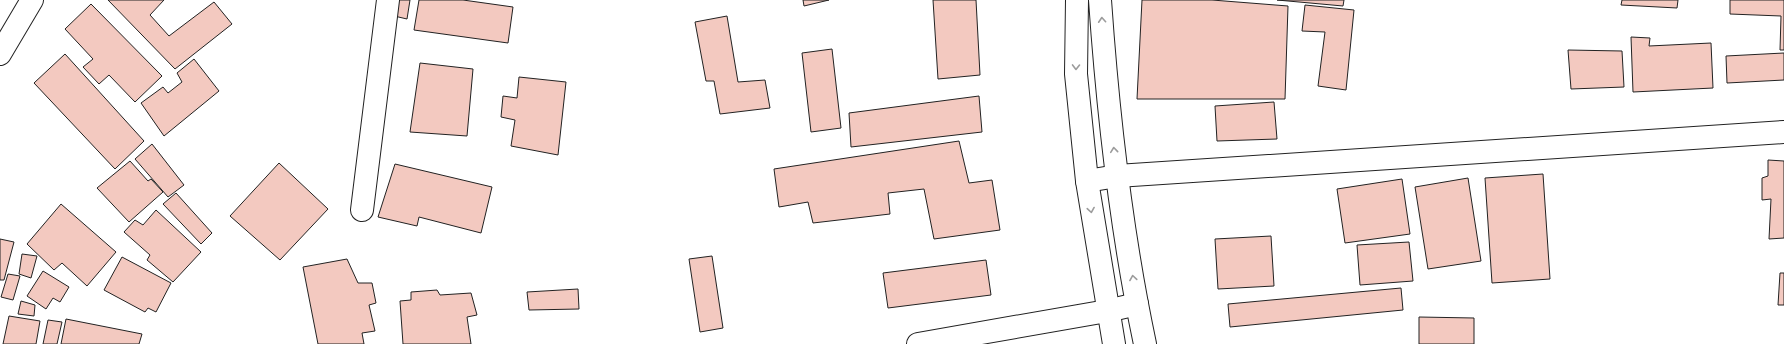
<svg xmlns="http://www.w3.org/2000/svg" width="1784" height="344" viewBox="0 0 1784 344" font-family="'PT Sans Narrow',sans-serif">
<rect width="100%" height="100%" fill="#fff"/>
<path fill="#f3c9c0" stroke="#222" d="M 108,0 L 164,0 L 150,15 L 169,36 L 214,2 L 232,24 L 175,69 Z
M 392,0 L 410,0 L 407,19 L 390,15 Z
M 419,0 L 463,0 L 513,7 L 508,43 L 414,30 Z
M 803,0 L 829,0 L 804,6 Z
M 933,0 L 976,0 L 980,75 L 938,79 Z
M 1142,0 L 1212,0 L 1288,6 L 1285,99 L 1137,99 Z
M 1277,0 L 1344,0 L 1343,6 Z
M 1622,0 L 1678,0 L 1677,8 L 1621,5 Z
M 1730,0 L 1784,0 L 1784,50 L 1780,50 L 1781,16 L 1730,14 Z
M 91,4 L 162,76 L 135,102 L 109,75 L 99,84 L 83,67 L 93,59 L 65,29 Z
M 1305,5 L 1354,10 L 1346,90 L 1318,86 L 1325,32 L 1302,31 Z
M 727,16 L 738,82 L 765,80 L 770,108 L 720,114 L 714,81 L 706,81 L 695,22 Z
M 1631,37 L 1650,38 L 1649,46 L 1711,43 L 1713,88 L 1633,92 Z
M 832,49 L 841,128 L 811,132 L 802,53 Z
M 1568,50 L 1622,51 L 1624,87 L 1571,89 Z
M 1784,53 L 1784,80 L 1727,83 L 1726,56 Z
M 65,54 L 144,141 L 115,169 L 34,83 Z
M 194,59 L 219,91 L 164,136 L 141,103 L 163,87 L 168,93 L 182,82 L 177,73 Z
M 420,63 L 473,69 L 467,136 L 410,132 Z
M 519,77 L 566,82 L 558,155 L 511,146 L 515,120 L 501,117 L 503,96 L 517,98 Z
M 979,96 L 982,132 L 851,147 L 849,113 Z
M 1274,102 L 1277,139 L 1217,141 L 1215,106 Z
M 959,141 L 969,183 L 992,180 L 1000,230 L 934,239 L 924,189 L 888,193 L 890,214 L 813,223 L 808,202 L 779,207 L 774,169 Z
M 152,144 L 184,185 L 168,197 L 135,159 Z
M 1768,160 L 1784,161 L 1784,238 L 1769,239 L 1771,199 L 1762,200 L 1762,178 L 1768,176 Z
M 130,161 L 148,181 L 151,179 L 163,192 L 129,222 L 97,188 Z
M 279,163 L 328,209 L 280,260 L 230,216 Z
M 395,164 L 492,187 L 481,233 L 419,217 L 417,226 L 378,217 Z
M 1543,174 L 1550,279 L 1492,283 L 1485,178 Z
M 1468,178 L 1481,261 L 1428,269 L 1415,187 Z
M 1402,179 L 1410,234 L 1345,243 L 1337,189 Z
M 176,193 L 212,233 L 201,244 L 163,204 Z
M 61,204 L 116,252 L 87,286 L 62,263 L 54,270 L 27,244 Z
M 156,210 L 201,252 L 173,282 L 147,260 L 150,255 L 124,232 L 135,220 L 143,225 Z
M 1271,236 L 1274,286 L 1218,289 L 1215,239 Z
M 0,239 L 14,242 L 4,280 L 0,280 Z
M 1409,242 L 1413,281 L 1360,285 L 1357,245 Z
M 22,254 L 37,256 L 31,278 L 19,274 Z
M 712,256 L 723,328 L 700,332 L 689,259 Z
M 122,257 L 171,283 L 156,312 L 148,308 L 145,312 L 104,290 Z
M 347,259 L 358,283 L 372,283 L 376,303 L 369,305 L 375,331 L 362,333 L 364,344 L 318,344 L 303,267 Z
M 986,260 L 991,295 L 888,308 L 883,273 Z
M 43,271 L 69,287 L 60,302 L 53,298 L 46,309 L 27,296 Z
M 1780,273 L 1784,273 L 1784,305 L 1778,305 Z
M 8,274 L 20,276 L 13,300 L 1,297 Z
M 1401,288 L 1403,310 L 1230,327 L 1228,304 Z
M 578,289 L 579,309 L 529,310 L 527,292 Z
M 437,290 L 440,295 L 471,293 L 477,315 L 467,317 L 471,344 L 403,344 L 400,301 L 411,300 L 411,292 Z
M 21,301 L 35,305 L 34,316 L 18,314 Z
M 9,316 L 40,321 L 36,344 L 3,344 Z
M 1419,317 L 1474,318 L 1474,344 L 1419,344 Z
M 66,319 L 142,334 L 139,344 L 61,344 Z
M 48,320 L 62,322 L 57,344 L 43,344 Z"/>
<g fill="none" stroke-linecap="round" stroke-linejoin="round">
<g stroke="#222" stroke-width="24">
<path id="minor" d="M 0,54 L 32,0
M 1087,181 L 1117,176 L 1784,132
M 362,210 L 388,0
M 918,344 L 1107,311 L 1137,304"/>
</g>
<g stroke="#222" stroke-width="24">
<path id="highway" d="M 1077,0 L 1076,74 L 1087,181 L 1114,344
M 1100,0 C 1108,115 1121,231 1145,344"/>
</g>
<use href="#minor" stroke="#fff" stroke-width="22"/>
<use href="#highway" stroke="#fff" stroke-width="22"/>
</g>
<defs><path id="oneway-chevron" d="M-2-3.5L2.5 0L-2 3.5" fill="none" stroke-width="1.6" stroke-linecap="round" stroke-linejoin="round"/></defs>
<g stroke="#9c9c9c">
<use href="#oneway-chevron" transform="translate(1102 20) rotate(-94)"/>
<use href="#oneway-chevron" transform="translate(1076 67) rotate(91)"/>
<use href="#oneway-chevron" transform="translate(1114 150) rotate(-96)"/>
<use href="#oneway-chevron" transform="translate(1091 210) rotate(81)"/>
<use href="#oneway-chevron" transform="translate(1133 278) rotate(-99)"/>
</g>
</svg>
